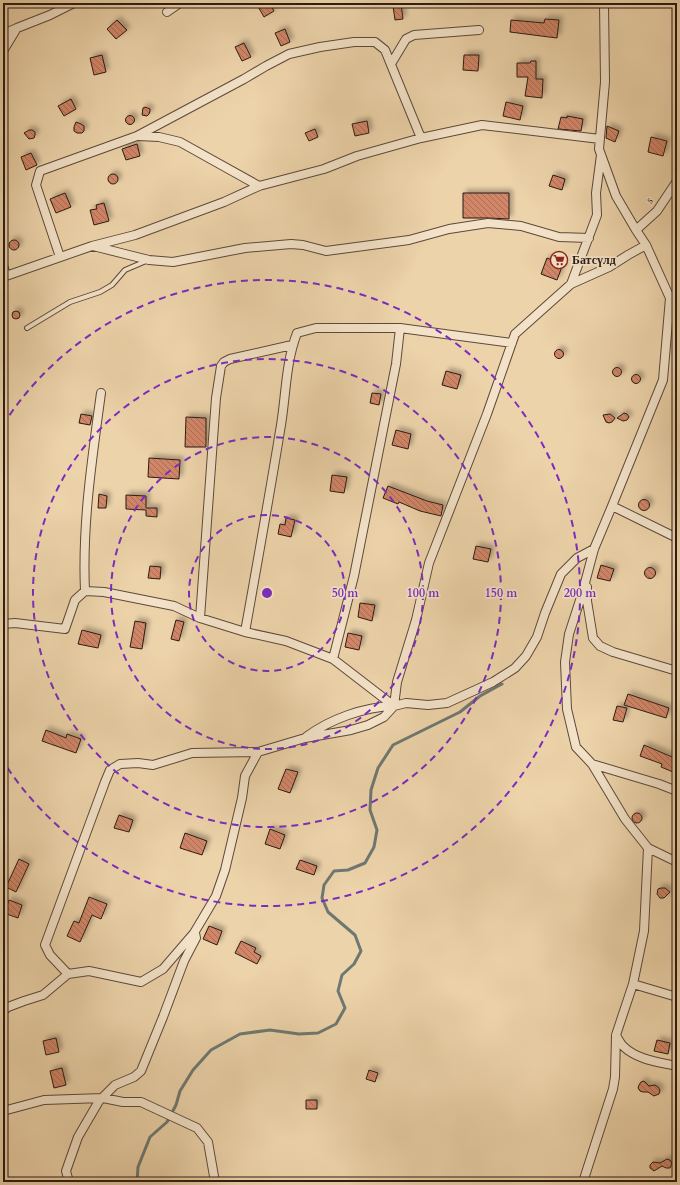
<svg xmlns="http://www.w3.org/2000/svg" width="680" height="1185" viewBox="0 0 680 1185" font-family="Cardo,serif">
<defs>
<pattern id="building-back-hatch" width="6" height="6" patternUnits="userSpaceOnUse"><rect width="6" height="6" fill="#d18667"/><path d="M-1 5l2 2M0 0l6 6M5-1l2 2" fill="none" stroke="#aa6d54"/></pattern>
<filter id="shadow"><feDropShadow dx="3.5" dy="-3.5" stdDeviation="2" flood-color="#0004"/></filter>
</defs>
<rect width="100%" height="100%" fill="#edd3aa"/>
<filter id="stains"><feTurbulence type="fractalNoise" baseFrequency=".005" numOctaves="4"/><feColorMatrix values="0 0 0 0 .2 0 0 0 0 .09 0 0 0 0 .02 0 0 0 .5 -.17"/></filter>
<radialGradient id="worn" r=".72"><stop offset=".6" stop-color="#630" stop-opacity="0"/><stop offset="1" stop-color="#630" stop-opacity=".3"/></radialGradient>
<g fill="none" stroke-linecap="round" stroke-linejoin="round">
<path stroke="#6e7872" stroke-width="3" d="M 137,1182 L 138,1167 L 150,1137 L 167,1122 L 176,1105 L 180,1091 L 193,1070 L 211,1050 L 240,1034 L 270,1030 L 299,1034 L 318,1033 L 336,1024 L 345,1008 L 338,991 L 342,975 L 354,964 L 361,951 L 355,935 L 328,912 L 322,898 L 324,885 L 334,871 L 348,870 L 365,863 L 374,847 L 377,830 L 370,810 L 371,790 L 378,768 L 393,745 L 460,712 L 480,696 L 502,684"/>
</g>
<path fill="url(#building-back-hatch)" stroke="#2b1b14" filter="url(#shadow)" d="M 256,3 L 269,3 L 274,11 L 264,17 Z
M 401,4 L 403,19 L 395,20 L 393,6 Z
M 545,19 L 559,20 L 557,38 L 510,32 L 511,20 L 544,23 Z
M 117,20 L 127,30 L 116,39 L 107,29 Z
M 285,29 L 290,42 L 281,46 L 275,33 Z
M 244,43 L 251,57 L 242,61 L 235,47 Z
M 102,55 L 106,72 L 94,75 L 90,58 Z
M 464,55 L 479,55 L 478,71 L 463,70 Z
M 531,61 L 536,61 L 536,79 L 543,79 L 542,98 L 525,96 L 528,77 L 517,77 L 517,63 L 530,63 Z
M 71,99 L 76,109 L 64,116 L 58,106 Z
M 506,102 L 523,106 L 520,120 L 503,116 Z
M 145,107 L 150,109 L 150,111 L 149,114 L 147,116 L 142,115 L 143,108 Z
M125.5 120a4.5 4.5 0 1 1 9 0a4.5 4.5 0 1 1-9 0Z
M 567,116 L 583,119 L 581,131 L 558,129 L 561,117 L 567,118 Z
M 367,121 L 369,133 L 355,136 L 352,124 Z
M 76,122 L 81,124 L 84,126 L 84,131 L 82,133 L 77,133 L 74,131 L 74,127 Z
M 607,126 L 619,131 L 615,142 L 606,138 Z
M 315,129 L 318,137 L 309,141 L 305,133 Z
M 29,130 L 32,130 L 35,132 L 35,135 L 34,138 L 29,139 L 24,133 Z
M 651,137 L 667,141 L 663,156 L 648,152 Z
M 137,144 L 140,156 L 126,160 L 122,149 Z
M 31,153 L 37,165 L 26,170 L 21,157 Z
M108 179a5 5 0 1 1 10 0a5 5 0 1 1-10 0Z
M 553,175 L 565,179 L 562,190 L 549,186 Z
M 65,193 L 71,207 L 56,213 L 50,199 Z
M 463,193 L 509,193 L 509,219 L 488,218 L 463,218 Z
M 104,203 L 109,221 L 94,225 L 90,210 L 97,209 L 96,205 Z
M9 245a5 5 0 1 1 10 0a5 5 0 1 1-10 0Z
M 547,258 L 563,264 L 557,280 L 541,274 Z
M12 315a4 4 0 1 1 8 0a4 4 0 1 1-8 0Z
M554.5 354a4.5 4.5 0 1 1 9 0a4.5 4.5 0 1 1-9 0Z
M612.5 372a4.5 4.5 0 1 1 9 0a4.5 4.5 0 1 1-9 0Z
M 446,371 L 461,375 L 457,389 L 442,385 Z
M631.5 379a4.5 4.5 0 1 1 9 0a4.5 4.5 0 1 1-9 0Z
M 372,393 L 381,394 L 379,405 L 370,403 Z
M 624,413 L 627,414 L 629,417 L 627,420 L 623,421 L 617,418 Z
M 81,414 L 92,416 L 90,425 L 79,423 Z
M 610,414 L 615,418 L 612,422 L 609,423 L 606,422 L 603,415 Z
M 186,417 L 206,418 L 206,447 L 185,447 Z
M 396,430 L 411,434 L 408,449 L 392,445 Z
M 149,458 L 180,460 L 179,479 L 148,477 Z
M 332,475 L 347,477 L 344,493 L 330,491 Z
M 388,486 L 427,501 L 443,505 L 441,516 L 420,511 L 399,502 L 398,504 L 383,498 Z
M 99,494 L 107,496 L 106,508 L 98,508 Z
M 126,495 L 146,496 L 146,508 L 157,508 L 157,517 L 146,516 L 146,510 L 126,509 Z
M638.5 505a5.5 5.5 0 1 1 11 0a5.5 5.5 0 1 1-11 0Z
M 286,518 L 295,520 L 291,537 L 278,534 L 280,524 L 285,525 Z
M 476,546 L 491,549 L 488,562 L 473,559 Z
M 601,565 L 614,569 L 610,581 L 597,578 Z
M 150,566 L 161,567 L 160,579 L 148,578 Z
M644.5 573a5.5 5.5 0 1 1 11 0a5.5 5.5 0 1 1-11 0Z
M 360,603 L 375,605 L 372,621 L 358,617 Z
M 176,620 L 184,622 L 179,641 L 171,639 Z
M 135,621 L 146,623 L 142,649 L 130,647 Z
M 82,630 L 101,635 L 98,648 L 78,644 Z
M 348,633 L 362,636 L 359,650 L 345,647 Z
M 628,694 L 669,708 L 666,718 L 624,705 Z
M 617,706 L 627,708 L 623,722 L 613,720 Z
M 46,730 L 66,738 L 67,734 L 81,739 L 76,753 L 42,741 Z
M 644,745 L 677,759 L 673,772 L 661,767 L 662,764 L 640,756 Z
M 286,769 L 298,772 L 290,793 L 278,789 Z
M632 818a5 5 0 1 1 10 0a5 5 0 1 1-10 0Z
M 119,815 L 133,820 L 129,832 L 114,828 Z
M 270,829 L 285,835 L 280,849 L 265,844 Z
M 185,833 L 207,841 L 202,855 L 180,848 Z
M 19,859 L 29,864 L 16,892 L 6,887 Z
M 300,860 L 317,866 L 314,875 L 296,869 Z
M 661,888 L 665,888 L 670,892 L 664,898 L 660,898 L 657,894 L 658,889 Z
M 89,897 L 107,904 L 101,919 L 92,915 L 80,942 L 67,936 L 74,921 L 79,923 Z
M 9,900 L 22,905 L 18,918 L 4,913 Z
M 209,926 L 222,931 L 217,945 L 203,939 Z
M 241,941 L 256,948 L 254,952 L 261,956 L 257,964 L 235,953 Z
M 56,1038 L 59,1052 L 46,1055 L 43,1041 Z
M 657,1040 L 670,1043 L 668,1054 L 654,1051 Z
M 62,1068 L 66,1085 L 54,1088 L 50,1071 Z
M 369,1070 L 378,1073 L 375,1082 L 366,1079 Z
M 644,1081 L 649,1086 L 655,1085 L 658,1087 L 660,1090 L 659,1094 L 654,1096 L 648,1092 L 643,1092 L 640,1091 L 638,1088 L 639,1085 L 641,1082 Z
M 306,1100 L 317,1100 L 317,1109 L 306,1109 Z
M 667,1159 L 670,1160 L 672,1163 L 670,1168 L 666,1168 L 662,1166 L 654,1171 L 650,1168 L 650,1165 L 653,1162 L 660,1163 Z"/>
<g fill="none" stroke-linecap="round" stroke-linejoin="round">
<g stroke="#5c493a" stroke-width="6">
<path id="lane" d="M 27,328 L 70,302 L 100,292 L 112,285 L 125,270 L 146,261"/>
</g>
<g stroke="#5c493a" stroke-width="10">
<path id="street" d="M 604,3 L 605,82 L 599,149 L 616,196 L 636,230 L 646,245 L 670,298 L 677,304
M 167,12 L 180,3
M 3,34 L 17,28
M 3,51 L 17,28 L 50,15 L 74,3
M 391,64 L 406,39 L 414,35 L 479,30
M 138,136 L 159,137 L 180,142 L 259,186
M 636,230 L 657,211 L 677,181
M 93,246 L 149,260 L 173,262 L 245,248 L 291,244 L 303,245 L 326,251 L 409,240 L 449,229 L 488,223 L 521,226 L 559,237 L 589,238
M 60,257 L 36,185 L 40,171 L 137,136 L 244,79 L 266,66 L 289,54 L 320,47 L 354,42 L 375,42 L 385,50 L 421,138
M 3,265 L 6,276
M 3,277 L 92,246 L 135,235 L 224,202 L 259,186 L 324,169 L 357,156 L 421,138 L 482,125 L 600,139
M 571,284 L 597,215 L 596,193 L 601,155
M 670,298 L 663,380 L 612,506 L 677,538
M 612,506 L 594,549 L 582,594 L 569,634 L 565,662 L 567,709 L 576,747 L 592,764 L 625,819 L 648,848
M 587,587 L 587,601 L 593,638 L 600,646 L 613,652 L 677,671
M 85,591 C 82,525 92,459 101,393
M 200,618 L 216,398 L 221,366 L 224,362 L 230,359 L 292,345
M 3,624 L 15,623 L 65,629 L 75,600 L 85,591 L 104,592 L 174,606 L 200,618 L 245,632 L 286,641 L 333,659 L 394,706 L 406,703 L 428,705 L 447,703 L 493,682 L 515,668 L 526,656 L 537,637 L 545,613 L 561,574 L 577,558 L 594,549
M 245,632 C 257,565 269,498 280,431 C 286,399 285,364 297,333 L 316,328 L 400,328 L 512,343
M 333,659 L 354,576 L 396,364 L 400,328
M 306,737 C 330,719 364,707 394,706
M 592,764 L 659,784 L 677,791
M 677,862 L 648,848 L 644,931 L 633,984 L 677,997
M 68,974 L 50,955 L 45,945 L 105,782 L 110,770 L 120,764 L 138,763 L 153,765 L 192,753 L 258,752
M 3,1011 L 8,1007 L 24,1001 L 43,995 L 68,974 L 89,971 L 141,982 L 163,969 L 194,933 L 216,896 L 225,870 L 242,798 L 245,776 L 258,752 L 305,738 L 351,730 L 368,725 L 384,717 L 394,706 L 397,682 L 416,620 L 429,563 L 487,414 L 515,334 L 571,284 L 609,267 L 628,255 L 646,245
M 616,1035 C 618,1039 620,1043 623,1046 C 637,1060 659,1062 677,1066
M 3,1111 L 44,1100 L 103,1098 L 123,1102 L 141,1102 L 197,1128 L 208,1142 L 215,1182
M 69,1182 L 66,1171 L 78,1137 L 99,1101 L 115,1085 L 134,1077 L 141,1071 L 163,1017 L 184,961 L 196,938 L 195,933
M 583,1182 L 613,1089 L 615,1077 L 616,1035 L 633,984"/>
</g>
<use href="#lane" stroke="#f3e2c8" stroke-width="4"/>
<use href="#street" stroke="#f3e2c8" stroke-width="8"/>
</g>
<g fill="none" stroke="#7b2cbf" stroke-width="2" stroke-dasharray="7 5">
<circle cx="267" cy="593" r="78"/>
<circle cx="267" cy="593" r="156"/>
<circle cx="267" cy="593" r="234"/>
<path d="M3 425A313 313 0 1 1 3 761"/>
</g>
<defs>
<g id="supermarket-ring" transform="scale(0.9)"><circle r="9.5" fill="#f3e2c8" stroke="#8f2418" stroke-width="1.5"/><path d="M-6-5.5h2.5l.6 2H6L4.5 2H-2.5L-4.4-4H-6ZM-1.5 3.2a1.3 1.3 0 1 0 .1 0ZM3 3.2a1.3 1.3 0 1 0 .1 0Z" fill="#8f2418"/></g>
</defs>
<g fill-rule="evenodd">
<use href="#supermarket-ring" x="559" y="260"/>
</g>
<g text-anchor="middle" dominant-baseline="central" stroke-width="3.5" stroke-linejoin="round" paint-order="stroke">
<g font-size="12" fill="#2b1b14" stroke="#f3e2c8">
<text transform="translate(649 200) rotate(-52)">s</text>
</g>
<g font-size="12" font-weight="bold" fill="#2b1b14" stroke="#f3e2c8" text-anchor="start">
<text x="572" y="260">Батсүлд</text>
</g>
</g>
<circle cx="267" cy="593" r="6" fill="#7b2cbf" stroke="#f3e2c8" stroke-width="2"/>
<g font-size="12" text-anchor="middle" font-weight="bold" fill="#7b2cbf" stroke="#f3e2c8" stroke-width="3.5" stroke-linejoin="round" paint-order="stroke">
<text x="345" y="597">50 m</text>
<text x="423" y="597">100 m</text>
<text x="501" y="597">150 m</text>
<text x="580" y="597">200 m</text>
</g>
<rect width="680" height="1185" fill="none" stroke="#edd3aa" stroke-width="16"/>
<rect x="4" y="4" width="672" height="1177" fill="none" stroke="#2b1b14" stroke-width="2"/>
<rect x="8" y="8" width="664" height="1169" fill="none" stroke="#2b1b14"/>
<rect width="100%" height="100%" filter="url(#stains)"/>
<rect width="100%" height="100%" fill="url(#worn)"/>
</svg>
